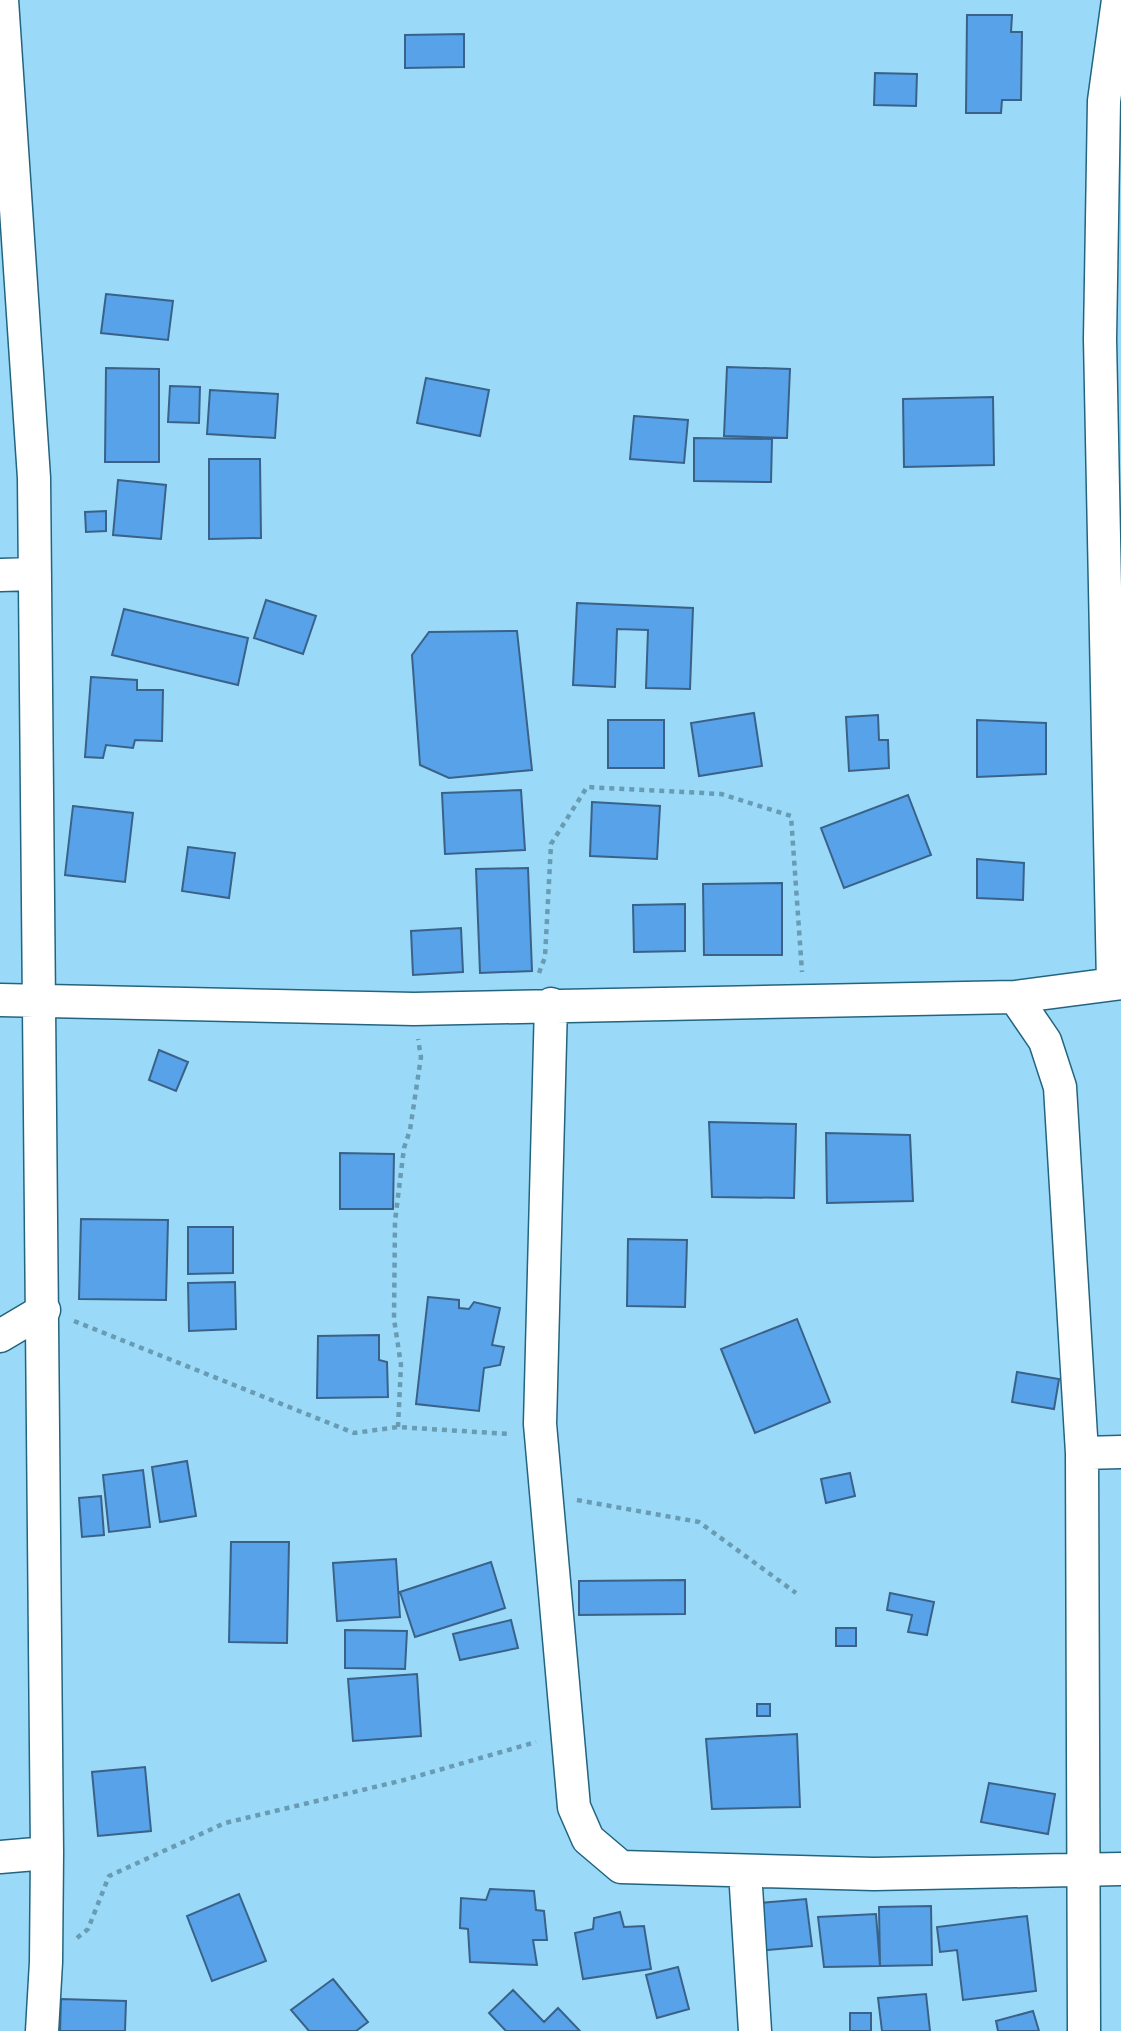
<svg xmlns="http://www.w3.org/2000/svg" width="1121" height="2031" viewBox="0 0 1121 2031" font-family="Bitter,serif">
<rect width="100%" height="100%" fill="#9adaf8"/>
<path fill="#57a2e9" stroke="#3a6289" stroke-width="2" d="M 967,15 L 1012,15 L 1011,32 L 1022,32 L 1021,100 L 1002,100 L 1001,113 L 966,113 Z
M 464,34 L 464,67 L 405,68 L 405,35 Z
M 875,73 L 917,74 L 916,106 L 874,105 Z
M 106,294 L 173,301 L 168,340 L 101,333 Z
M 727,367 L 790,369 L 787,438 L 724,436 Z
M 106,368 L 159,369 L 159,462 L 105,462 Z
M 426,378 L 489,390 L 480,436 L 417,423 Z
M 170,386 L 200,387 L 199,423 L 168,422 Z
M 210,390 L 278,394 L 275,438 L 207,434 Z
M 993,397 L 994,465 L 904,467 L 903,399 Z
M 634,416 L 688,420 L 684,463 L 630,459 Z
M 694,438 L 772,439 L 771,482 L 694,481 Z
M 209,459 L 260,459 L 261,538 L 209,539 Z
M 118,480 L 166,485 L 161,539 L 113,535 Z
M 106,511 L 106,531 L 86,532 L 85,512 Z
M 266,600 L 316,616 L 303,654 L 254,638 Z
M 577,603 L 693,608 L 690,689 L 646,688 L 648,630 L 617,629 L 615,687 L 573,685 Z
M 124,609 L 248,638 L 238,685 L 112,655 Z
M 517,631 L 532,770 L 449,778 L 420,765 L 412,655 L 429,632 Z
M 91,677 L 137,680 L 137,690 L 163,690 L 162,741 L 135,740 L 133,748 L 106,745 L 103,758 L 85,757 Z
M 754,713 L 762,766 L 699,776 L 691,723 Z
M 878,715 L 879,740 L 888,740 L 889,768 L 849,771 L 846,717 Z
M 608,720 L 664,720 L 664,768 L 608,768 Z
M 977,720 L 1046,723 L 1046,774 L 977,777 Z
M 521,790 L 525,850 L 445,854 L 442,793 Z
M 908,795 L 931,855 L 844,888 L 821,828 Z
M 592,802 L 660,806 L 657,859 L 590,856 Z
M 73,806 L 133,813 L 125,882 L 65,875 Z
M 188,847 L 235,853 L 229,898 L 182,891 Z
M 977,859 L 1024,863 L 1023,900 L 977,898 Z
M 528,868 L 532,971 L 480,973 L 476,869 Z
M 782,883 L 782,955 L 704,955 L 703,884 Z
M 685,904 L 685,951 L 634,952 L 633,905 Z
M 461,928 L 463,972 L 413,975 L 411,931 Z
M 159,1050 L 188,1062 L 176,1091 L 149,1080 Z
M 709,1122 L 796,1124 L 794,1198 L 712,1197 Z
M 826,1133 L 910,1135 L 913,1201 L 827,1203 Z
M 340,1153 L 394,1154 L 393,1209 L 340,1209 Z
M 81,1219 L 168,1220 L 166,1300 L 79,1299 Z
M 188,1227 L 233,1227 L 233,1273 L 188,1274 Z
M 628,1239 L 687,1240 L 685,1307 L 627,1306 Z
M 235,1282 L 236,1329 L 189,1331 L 188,1283 Z
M 428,1297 L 459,1300 L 459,1308 L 469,1309 L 474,1302 L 500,1308 L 492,1345 L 504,1347 L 500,1365 L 484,1368 L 479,1411 L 416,1404 Z
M 797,1319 L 830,1402 L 755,1433 L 721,1349 Z
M 379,1335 L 379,1360 L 387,1362 L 388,1397 L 317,1398 L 318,1336 Z
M 1017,1372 L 1059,1379 L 1054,1409 L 1012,1402 Z
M 187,1461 L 196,1516 L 160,1522 L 152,1467 Z
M 143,1470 L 150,1527 L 109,1532 L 103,1475 Z
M 850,1473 L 855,1496 L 826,1503 L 821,1479 Z
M 101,1496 L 104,1535 L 82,1537 L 79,1498 Z
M 231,1542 L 289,1542 L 287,1643 L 229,1642 Z
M 396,1559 L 400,1617 L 337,1621 L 333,1563 Z
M 491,1562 L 505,1608 L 415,1637 L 400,1592 Z
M 685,1580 L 685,1614 L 579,1615 L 579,1581 Z
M 890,1593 L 934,1602 L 927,1635 L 908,1632 L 912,1615 L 887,1610 Z
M 511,1620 L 518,1648 L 460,1660 L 453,1634 Z
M 836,1628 L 856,1628 L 856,1646 L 836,1646 Z
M 345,1630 L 407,1631 L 405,1669 L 345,1668 Z
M 417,1674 L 421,1736 L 353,1741 L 348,1679 Z
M 757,1704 L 770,1704 L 770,1716 L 757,1716 Z
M 797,1734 L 800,1807 L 712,1809 L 706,1739 Z
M 145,1767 L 151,1831 L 98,1836 L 92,1772 Z
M 989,1783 L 1055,1794 L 1048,1834 L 981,1822 Z
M 490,1889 L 534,1891 L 536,1910 L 544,1911 L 547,1940 L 533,1940 L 537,1965 L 470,1962 L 468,1929 L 460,1928 L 461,1898 L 486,1900 Z
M 239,1894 L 266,1961 L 212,1981 L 187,1916 Z
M 806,1899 L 812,1946 L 755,1951 L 748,1904 Z
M 931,1906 L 932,1965 L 880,1966 L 879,1907 Z
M 620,1912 L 624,1927 L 644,1926 L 651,1969 L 583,1979 L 575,1933 L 593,1929 L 594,1918 Z
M 876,1914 L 880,1966 L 824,1967 L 818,1917 Z
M 1027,1916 L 1036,1991 L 963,2000 L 957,1950 L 940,1952 L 937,1927 Z
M 678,1967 L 689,2009 L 657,2018 L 646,1975 Z
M 333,1979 L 368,2022 L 356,2031 L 309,2031 L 291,2010 Z
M 513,1990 L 544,2022 L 558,2008 L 580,2031 L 506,2031 L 489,2013 Z
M 926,1994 L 930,2031 L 882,2031 L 878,1998 Z
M 61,1999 L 126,2001 L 125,2031 L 60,2031 Z
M 1033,2011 L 1039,2031 L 998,2031 L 996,2021 Z
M 850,2013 L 871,2013 L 871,2031 L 850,2031 Z"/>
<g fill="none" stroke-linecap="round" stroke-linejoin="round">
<g stroke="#23647f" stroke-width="35">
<path id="minor" d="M 2,0 L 34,478 L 47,1853 L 46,1962 L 42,2031
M 0,575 L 35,574
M 1113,984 L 1100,339 L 1104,101 L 1118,0
M 1015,997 L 1121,983
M 0,1000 L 414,1009 L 1015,997 L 1045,1041 L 1060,1087 L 1082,1453 L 1084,2031
M 551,1004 L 540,1424 L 574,1807 L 588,1839 L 621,1867 L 874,1874 L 1121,1869
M 0,1336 L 44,1310
M 1082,1453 L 1121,1452
M 0,1857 L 47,1853
M 745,1871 L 755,2031"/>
</g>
<path stroke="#699bb3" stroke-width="4.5" stroke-dasharray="5 5" stroke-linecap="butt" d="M 539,973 L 545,957 L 551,844 L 587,787 L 721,794 L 791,816 L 802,972
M 74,1321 L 354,1433 L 398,1427 L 509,1434
M 398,1427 L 401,1365 L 394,1319 L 395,1221 L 404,1148 L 410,1130 L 421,1057 L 418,1039
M 577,1500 L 699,1522 L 796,1593
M 77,1938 L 88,1929 L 109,1876 L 225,1823 L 404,1780 L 536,1742"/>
<use href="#minor" stroke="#fff" stroke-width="32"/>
</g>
</svg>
